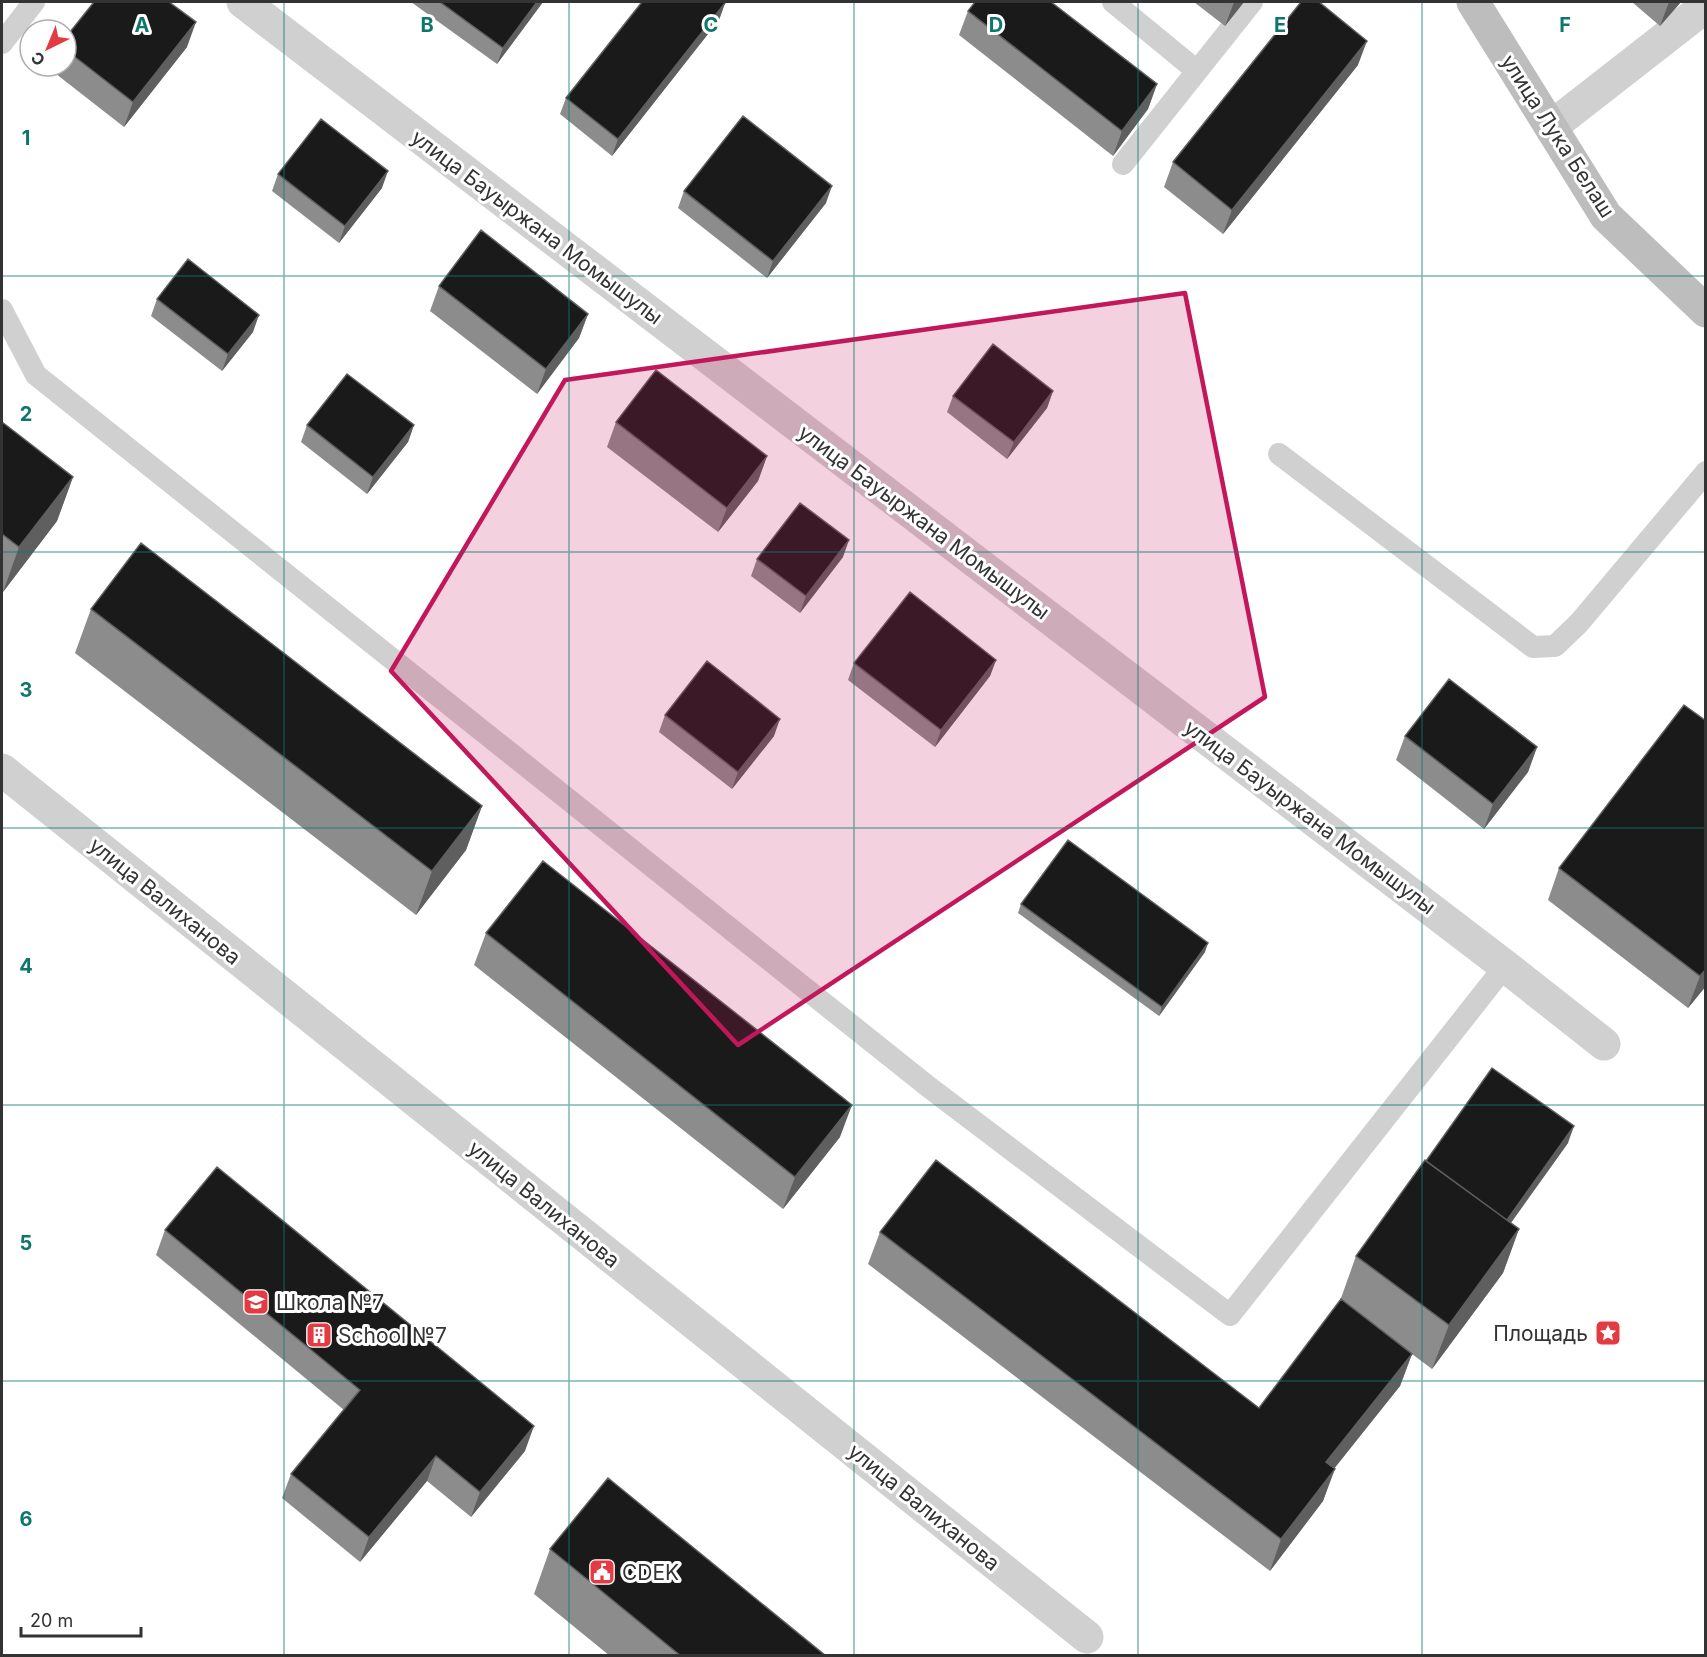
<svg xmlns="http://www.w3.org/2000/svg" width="1707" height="1657" viewBox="0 0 1707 1657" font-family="Inter,sans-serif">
<rect width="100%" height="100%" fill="#fff"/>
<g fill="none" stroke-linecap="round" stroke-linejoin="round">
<path stroke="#d0d0d0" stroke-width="22" d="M 1113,2 L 1197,71
M 2,43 L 34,2
M 1123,164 L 1252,2
M 2,310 L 36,375 L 930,1088 L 1230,1315 L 1505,966
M 1279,454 L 1533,647 L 1555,646 L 1579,623 L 1706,472"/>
<path stroke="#d0d0d0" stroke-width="33" d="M 243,2 L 1505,966 L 1604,1044
M 1551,127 L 1706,6
M 2,770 L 1087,1637"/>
<path stroke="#bdbdbd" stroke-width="33" d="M 1473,2 L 1606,216 L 1706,311"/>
</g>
<path fill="#8c8c8c" d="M 411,2 L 543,2 L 497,64 Z
M 1194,2 L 1244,2 L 1225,26 Z
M 1632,2 L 1681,2 L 1660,26 Z
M 725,3 L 719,20 L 612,156 L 560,114 L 566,98 Z
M 968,11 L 1157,84 L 1148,109 L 1113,156 L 959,35 Z
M 66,37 L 187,47 L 124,127 L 51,70 L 52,66 L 66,66 Z
M 1358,65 L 1223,234 L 1164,187 L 1173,162 Z
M 278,174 L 382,188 L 339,243 L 272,191 Z
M 684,191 L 826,203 L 767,278 L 678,208 Z
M 439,286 L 588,314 L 579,338 L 537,394 L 430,311 Z
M 157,299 L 253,332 L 222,371 L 151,316 Z
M 1053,391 L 1047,408 L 1007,459 L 947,412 L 953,396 Z
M 2,422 L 73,477 L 57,521 L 3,592 L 2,591 Z
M 616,422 L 767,456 L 758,481 L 718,532 L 607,447 Z
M 307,425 L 414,425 L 408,442 L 367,494 L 301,442 Z
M 843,557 L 800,613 L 751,576 L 757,559 Z
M 91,609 L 482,806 L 466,850 L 416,915 L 75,653 Z
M 996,660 L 990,676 L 935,747 L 848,680 L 854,663 Z
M 665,715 L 774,736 L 732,789 L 659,732 Z
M 1706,721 L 1706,986 L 1688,1008 L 1548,900 L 1559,868 Z
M 1405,736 L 1537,747 L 1528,772 L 1484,829 L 1396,760 Z
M 1021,904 L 1205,952 L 1159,1016 L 1018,913 Z
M 486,933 L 840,1137 L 783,1209 L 474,965 Z
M 1568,1143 L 1511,1223 L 1519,1229 L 1503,1273 L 1432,1369 L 1404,1348 L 1412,1354 L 1400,1386 L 1334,1468 L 1323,1501 L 1270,1571 L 868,1264 L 880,1232 L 1259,1408 L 1340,1301 L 1356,1256 L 1426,1161 Z
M 165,1230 L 525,1451 L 471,1517 L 427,1481 L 360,1562 L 282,1498 L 291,1474 L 344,1410 L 156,1255 Z
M 550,1549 L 826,1656 L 610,1656 L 534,1594 Z"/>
<path fill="#5f5f5f" d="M 537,2 L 543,2 L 497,64 L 503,48 Z
M 1234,2 L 1244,2 L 1225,26 Z
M 1669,2 L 1681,2 L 1660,26 Z
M 725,3 L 719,20 L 612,156 L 618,139 Z
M 196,22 L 187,47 L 124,127 L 133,102 Z
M 1367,41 L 1358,65 L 1223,234 L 1232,210 Z
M 1157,84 L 1148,109 L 1113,156 L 1122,131 Z
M 388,171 L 382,188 L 339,243 L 345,226 Z
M 832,186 L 826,203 L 767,278 L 773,261 Z
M 588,314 L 579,338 L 537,394 L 546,369 Z
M 259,315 L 253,332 L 222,371 L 228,354 Z
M 1053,391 L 1047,408 L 1007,459 L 1014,442 Z
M 414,425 L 408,442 L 367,494 L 373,477 Z
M 767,456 L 758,481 L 718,532 L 727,508 Z
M 73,477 L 57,521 L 3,592 L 19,547 Z
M 849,540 L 843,557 L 800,613 L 806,596 Z
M 996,660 L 990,676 L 935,747 L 941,730 Z
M 780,719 L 774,736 L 732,789 L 738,772 Z
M 1537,747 L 1528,772 L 1484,829 L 1493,804 Z
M 482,806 L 466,850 L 416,915 L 432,871 Z
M 1208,943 L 1205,952 L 1159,1016 L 1162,1007 Z
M 1706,969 L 1706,986 L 1688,1008 L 1700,976 Z
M 852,1105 L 840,1137 L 783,1209 L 795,1177 Z
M 1574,1126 L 1568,1143 L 1497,1242 L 1503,1225 Z
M 1519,1229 L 1503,1273 L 1432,1369 L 1449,1325 Z
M 1412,1354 L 1400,1386 L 1314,1494 L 1326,1462 Z
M 534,1426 L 525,1451 L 471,1517 L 480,1492 Z
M 436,1456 L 427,1481 L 360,1562 L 369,1537 Z
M 1335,1469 L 1323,1501 L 1270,1571 L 1281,1539 Z"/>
<path fill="#1a1a1a" stroke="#5f5f5f" stroke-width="1.5" d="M 94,2 L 169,2 L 196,22 L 133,102 L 66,50 L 66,37 Z
M 440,2 L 537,2 L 503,48 Z
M 642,2 L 723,2 L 725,3 L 618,139 L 566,98 Z
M 975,2 L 1051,2 L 1157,84 L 1122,131 L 968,11 Z
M 1301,2 L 1319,2 L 1367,41 L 1232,210 L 1173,162 Z
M 743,116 L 832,186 L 773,261 L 684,191 Z
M 321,119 L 388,171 L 345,226 L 278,174 Z
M 481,230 L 588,314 L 546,369 L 439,286 Z
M 188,259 L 259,315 L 228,354 L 157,299 Z
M 993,344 L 1053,391 L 1014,442 L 953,396 Z
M 656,370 L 767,456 L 727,508 L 616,422 Z
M 347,374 L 414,425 L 373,477 L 307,425 Z
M 2,422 L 73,477 L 19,547 L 2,534 Z
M 800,503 L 849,540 L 806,596 L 757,559 Z
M 141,543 L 482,806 L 432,871 L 91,609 Z
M 910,592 L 996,660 L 941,730 L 854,663 Z
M 707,661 L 780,719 L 738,772 L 665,715 Z
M 1449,679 L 1537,747 L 1493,804 L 1405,736 Z
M 1684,705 L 1706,721 L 1706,969 L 1700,976 L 1559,868 Z
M 1068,840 L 1208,943 L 1162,1007 L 1021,904 Z
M 543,861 L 852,1105 L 795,1177 L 486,933 Z
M 1492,1068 L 1574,1126 L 1507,1220 L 1426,1161 Z
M 936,1160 L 1259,1408 L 1341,1299 L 1412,1354 L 1326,1462 L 1335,1469 L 1281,1539 L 880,1232 Z
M 1425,1160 L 1519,1229 L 1449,1325 L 1356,1256 Z
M 217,1167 L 534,1426 L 480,1492 L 436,1456 L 369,1537 L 291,1474 L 360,1390 L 165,1230 Z
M 608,1478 L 826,1656 L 681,1656 L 550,1549 Z"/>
<path fill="#c2185b" fill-opacity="0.2" stroke="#c2185b" stroke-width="4.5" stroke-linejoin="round" d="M 1185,293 L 1265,697 L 738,1045 L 391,671 L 565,380 Z"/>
<path fill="none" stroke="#0f766e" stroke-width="1.5" stroke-opacity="0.55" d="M 284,2 L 284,1656M 569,2 L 569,1656M 854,2 L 854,1656M 1138,2 L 1138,1656M 1422,2 L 1422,1656M 2,276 L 1706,276M 2,552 L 1706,552M 2,828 L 1706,828M 2,1105 L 1706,1105M 2,1381 L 1706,1381"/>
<defs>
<g id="school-square" transform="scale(1.35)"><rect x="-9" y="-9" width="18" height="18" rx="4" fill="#e33b43" stroke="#fff"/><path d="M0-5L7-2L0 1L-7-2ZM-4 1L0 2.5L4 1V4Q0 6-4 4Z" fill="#fff"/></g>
<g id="sight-square" transform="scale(1.35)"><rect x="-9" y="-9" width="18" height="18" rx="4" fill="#e33b43" stroke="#fff"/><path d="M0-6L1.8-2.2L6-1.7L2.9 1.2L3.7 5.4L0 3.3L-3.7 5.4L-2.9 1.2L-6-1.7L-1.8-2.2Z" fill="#fff"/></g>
<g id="building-square" transform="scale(1.35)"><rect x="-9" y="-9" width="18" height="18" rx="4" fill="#e33b43" stroke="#fff"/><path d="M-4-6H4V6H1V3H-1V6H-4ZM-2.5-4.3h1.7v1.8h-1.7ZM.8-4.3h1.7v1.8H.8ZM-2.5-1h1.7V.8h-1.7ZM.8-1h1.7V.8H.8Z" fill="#fff"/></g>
<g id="civic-square" transform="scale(1.35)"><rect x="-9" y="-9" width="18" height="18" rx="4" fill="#e33b43" stroke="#fff"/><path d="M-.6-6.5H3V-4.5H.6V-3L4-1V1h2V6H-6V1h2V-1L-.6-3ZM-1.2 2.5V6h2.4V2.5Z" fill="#fff"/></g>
</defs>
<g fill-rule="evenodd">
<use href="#school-square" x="256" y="1302"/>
<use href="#sight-square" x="1608" y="1333"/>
<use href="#building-square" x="319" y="1335"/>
<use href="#civic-square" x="602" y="1572"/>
</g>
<g text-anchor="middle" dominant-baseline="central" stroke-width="6" stroke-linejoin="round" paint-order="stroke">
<g font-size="21" fill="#333" stroke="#fff">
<text transform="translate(1558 136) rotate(57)">улица Лука Белаш</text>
<text transform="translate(537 227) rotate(37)">улица Бауыржана Момышулы</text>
<text transform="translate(924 522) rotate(37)">улица Бауыржана Момышулы</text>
<text transform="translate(1310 817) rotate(37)">улица Бауыржана Момышулы</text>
<text transform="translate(165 901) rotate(39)">улица Валиханова</text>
<text transform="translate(544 1204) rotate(39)">улица Валиханова</text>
<text transform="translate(924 1507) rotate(39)">улица Валиханова</text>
</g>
<g font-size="21" fill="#333" stroke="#fff" text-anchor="start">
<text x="276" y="1302">Школа №7</text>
<text x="1588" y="1333" text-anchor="end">Площадь</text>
<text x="338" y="1335">School №7</text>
<text x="622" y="1572">CDEK</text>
</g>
</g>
<g font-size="20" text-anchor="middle" font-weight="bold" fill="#0f766e" stroke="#fff" stroke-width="6" stroke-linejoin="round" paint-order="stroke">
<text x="142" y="32">A</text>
<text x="427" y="32">B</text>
<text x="711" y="32">C</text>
<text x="996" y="32">D</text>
<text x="1280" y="32">E</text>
<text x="1565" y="32">F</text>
<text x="26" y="145">1</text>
<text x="26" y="421">2</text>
<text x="26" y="697">3</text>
<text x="26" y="973">4</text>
<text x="26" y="1250">5</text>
<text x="26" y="1526">6</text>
</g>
<rect width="1707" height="1657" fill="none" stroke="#333333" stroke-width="6"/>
<g transform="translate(48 48) rotate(223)"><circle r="28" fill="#ffffff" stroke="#adadad" stroke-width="1.5"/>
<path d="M0-4.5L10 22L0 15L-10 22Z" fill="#e33b43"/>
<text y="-9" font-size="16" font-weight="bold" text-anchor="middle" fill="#333333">С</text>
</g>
<path d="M21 1627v9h120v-9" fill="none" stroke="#333333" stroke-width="3"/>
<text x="30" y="1627" font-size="18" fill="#333333" stroke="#ffffff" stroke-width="4.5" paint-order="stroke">20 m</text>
</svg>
